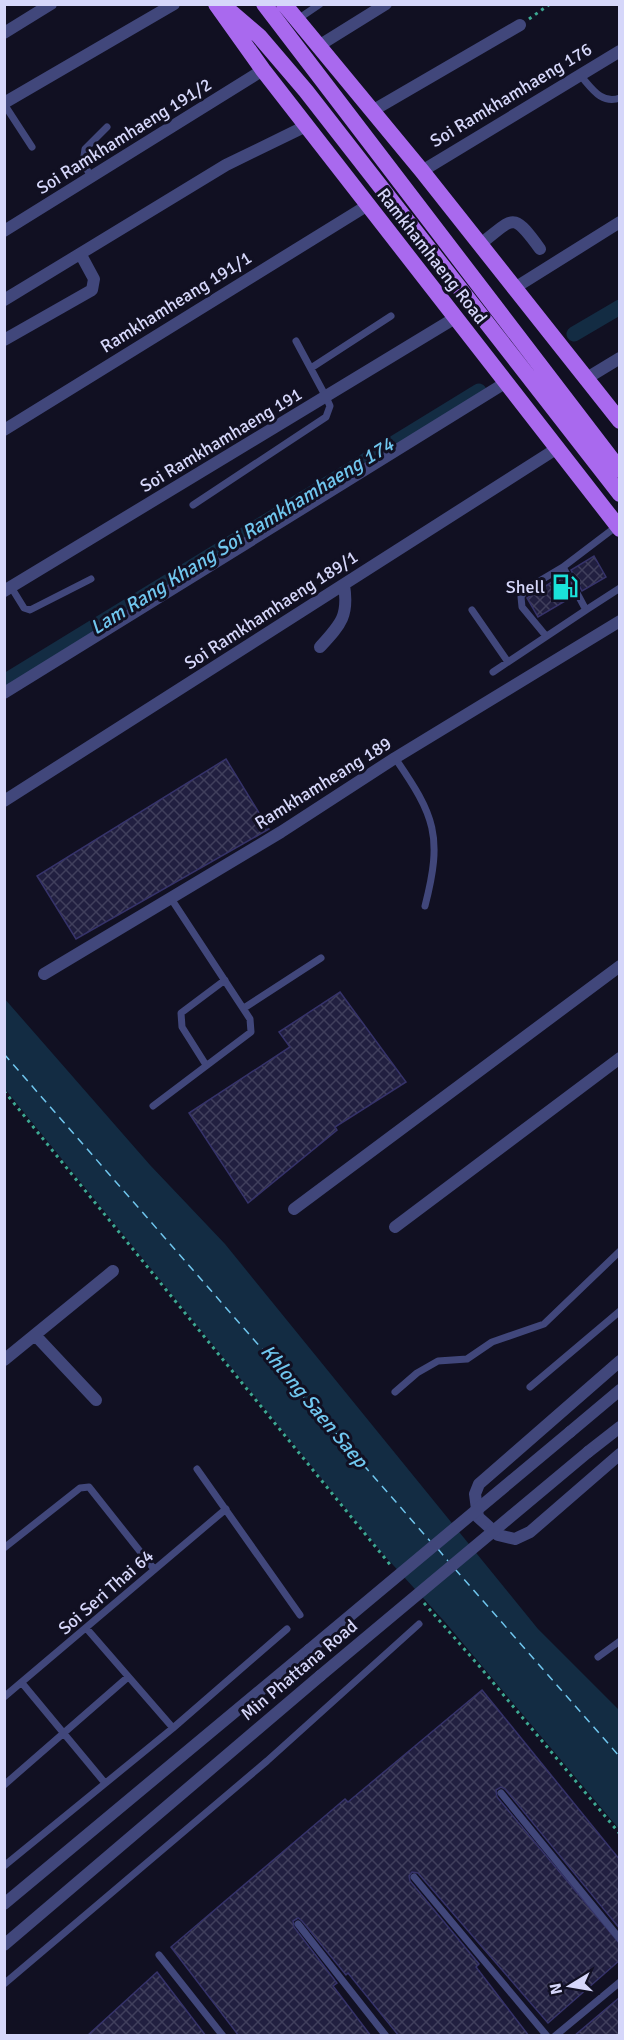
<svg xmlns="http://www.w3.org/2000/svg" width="624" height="2040" viewBox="0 0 624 2040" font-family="Signika,sans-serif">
<defs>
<pattern id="building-cross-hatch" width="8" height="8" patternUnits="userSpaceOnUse" patternTransform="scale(1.5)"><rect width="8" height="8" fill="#211f40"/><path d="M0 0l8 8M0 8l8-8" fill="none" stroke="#403f5c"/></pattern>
</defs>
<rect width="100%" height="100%" fill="#111022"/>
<path fill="#132c43" d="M 4,998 L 150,1165 L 225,1244 L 538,1629 L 619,1710 L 619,1829 L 445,1622 L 383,1554 L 5,1089 Z"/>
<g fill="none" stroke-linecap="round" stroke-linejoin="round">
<path stroke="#132c43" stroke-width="15" d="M 574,334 L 620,307
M 4,682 L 479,391"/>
<path stroke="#70c6ee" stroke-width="1.5" stroke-dasharray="8 6" stroke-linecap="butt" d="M 4,1054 L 430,1541
M 438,1549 L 448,1561
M 455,1569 L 620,1757"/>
</g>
<path fill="url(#building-cross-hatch)" stroke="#36336a" stroke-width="1.5" d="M 594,556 L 606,577 L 582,591 L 571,570 Z
M 561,576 L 572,597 L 538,617 L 527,598 Z
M 226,759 L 269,829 L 76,939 L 37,876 Z
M 340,992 L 406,1082 L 335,1127 L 337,1130 L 248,1203 L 189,1113 L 290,1047 L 279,1032 Z
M 482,1690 L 620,1860 L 620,1929 L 505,1789 L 501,1787 L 496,1790 L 497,1797 L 620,1944 L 620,1960 L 548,2023 L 418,1873 L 412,1872 L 409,1876 L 410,1881 L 479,1964 L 476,1967 L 529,2036 L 399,2036 L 348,1973 L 346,1975 L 302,1921 L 298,1918 L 293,1921 L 294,1927 L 337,1983 L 333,1986 L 371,2036 L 239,2036 L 171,1947 L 345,1799 L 348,1802 Z
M 157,1972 L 206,2036 L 87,2036 Z
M 620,1997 L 620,2036 L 574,2036 Z"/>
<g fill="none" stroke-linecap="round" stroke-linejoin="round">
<path stroke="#3ca892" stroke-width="3" stroke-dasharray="3 4.5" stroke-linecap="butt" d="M 529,19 L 550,4
M 4,1091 L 392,1567
M 424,1603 L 480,1667 L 620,1834"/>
<path stroke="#41477b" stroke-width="7" d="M 298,19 L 320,4
M 580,75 C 591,87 601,105 620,98
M 4,104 L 32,147
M 92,178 L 83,163 L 85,149 L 107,127
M 311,368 L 391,316
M 193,505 L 326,417 L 330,406 L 326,397 L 296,341
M 617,526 L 563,567 L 586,610 L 620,588
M 11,587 L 24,608 L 30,610 L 91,579
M 472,610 L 508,662
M 546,636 L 522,607 L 521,597 L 526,589 L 563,567
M 493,672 L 586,610
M 395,758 C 435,816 443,836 425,906
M 244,1008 L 321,958
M 206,1065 L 182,1027 L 181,1013 L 225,980
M 153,1106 L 251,1032 L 250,1019 L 170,897
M 530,1387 L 620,1311
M 395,1392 L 417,1373 L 438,1361 L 467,1359 L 492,1342 L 544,1324 L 620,1251
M 197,1469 L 300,1615
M 4,1548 L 80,1488 L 89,1487 L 154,1569
M 598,1657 L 620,1641
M 22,1683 L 105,1783
M 4,1697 L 226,1509
M 173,1728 L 287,1629
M 4,1785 L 128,1677
M 501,1793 L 620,1939
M 4,1866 L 173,1728 L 87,1629
M 414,1877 L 547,2036
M 298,1924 L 386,2036
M 159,1955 L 223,2036
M 4,1984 L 267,1761 L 419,1624
M 555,2036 L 620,1982"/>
<path stroke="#41477b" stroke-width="12" d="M 4,33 L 51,4
M 320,45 L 386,4
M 4,103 L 174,4
M 372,111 L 520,25
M 422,171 L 620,51
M 4,231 L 263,70
M 479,245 C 514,219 511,209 540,249
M 513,289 L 620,222
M 4,300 L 226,165 L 306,126
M 4,340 L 92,290 L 94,279 L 81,255
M 587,378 L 620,358
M 4,430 L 368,205
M 4,591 L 455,318
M 320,647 C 341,624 349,616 344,585
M 4,693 L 505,383
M 4,801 L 556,449
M 44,974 L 281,832 L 395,758 L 620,621
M 294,1209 L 620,966
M 395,1227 L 620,1058
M 35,1335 L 96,1400
M 4,1360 L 113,1271"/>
<path stroke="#41477b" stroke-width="12" d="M 620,1361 L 479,1484 L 475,1494 L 478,1517 L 498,1535 L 515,1539 L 530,1532 L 620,1454
M 570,1432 L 620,1390
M 588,1452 L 620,1427
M 4,1904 L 309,1650
M 4,1945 L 320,1676"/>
<path stroke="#a969ee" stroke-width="16" d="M 216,4 L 263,70 L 620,529
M 264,4 L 620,470
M 284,4 L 422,171 L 620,421
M 231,12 L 259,36 L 306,91 L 620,494"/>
<path stroke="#41477b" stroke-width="12" d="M 309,1650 L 570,1432
M 320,1676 L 588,1452"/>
</g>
<defs>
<g id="fuel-bare" transform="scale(2.07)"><path d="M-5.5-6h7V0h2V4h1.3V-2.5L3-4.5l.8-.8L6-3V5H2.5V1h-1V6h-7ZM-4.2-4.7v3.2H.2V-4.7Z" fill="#1ae2da" stroke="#111022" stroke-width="2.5" paint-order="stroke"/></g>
</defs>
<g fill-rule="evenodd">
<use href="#fuel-bare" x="565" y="587"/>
</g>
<g text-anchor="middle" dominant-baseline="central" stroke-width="6" stroke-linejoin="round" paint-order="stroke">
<g font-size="18" fill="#d6d7fa" stroke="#111022">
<text transform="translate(511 95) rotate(-31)">Soi Ramkhamhaeng 176</text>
<text transform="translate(124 136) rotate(-32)">Soi Ramkhamhaeng 191/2</text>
<text transform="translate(432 256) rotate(52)">Ramkhamhaeng Road</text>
<text transform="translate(176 302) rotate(-32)">Ramkhamheang 191/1</text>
<text transform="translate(221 440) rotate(-31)">Soi Ramkhamhaeng 191</text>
<text transform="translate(271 610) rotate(-33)">Soi Ramkhamhaeng 189/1</text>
<text transform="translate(323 783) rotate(-32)">Ramkhamheang 189</text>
<text transform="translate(106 1592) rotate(-41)">Soi Seri Thai 64</text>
<text transform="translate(299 1670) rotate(-40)">Min Phattana Road</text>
</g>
<g font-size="18" fill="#d6d7fa" stroke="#111022" text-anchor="end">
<text x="545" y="587">Shell</text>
</g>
<g font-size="20" font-style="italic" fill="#70c6ee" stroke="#111022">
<text transform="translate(242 536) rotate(-32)">Lam Rang Khang Soi Ramkhamhaeng 174</text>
<text transform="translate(314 1406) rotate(50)">Khlong Saen Saep</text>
</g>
</g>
<rect width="624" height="2040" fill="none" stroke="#d6d7fa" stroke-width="12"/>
<g transform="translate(570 1986) rotate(259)" stroke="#111022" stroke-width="4.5" paint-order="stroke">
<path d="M0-4.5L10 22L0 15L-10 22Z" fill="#d6d7fa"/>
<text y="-9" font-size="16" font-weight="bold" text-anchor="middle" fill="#d6d7fa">N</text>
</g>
</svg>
